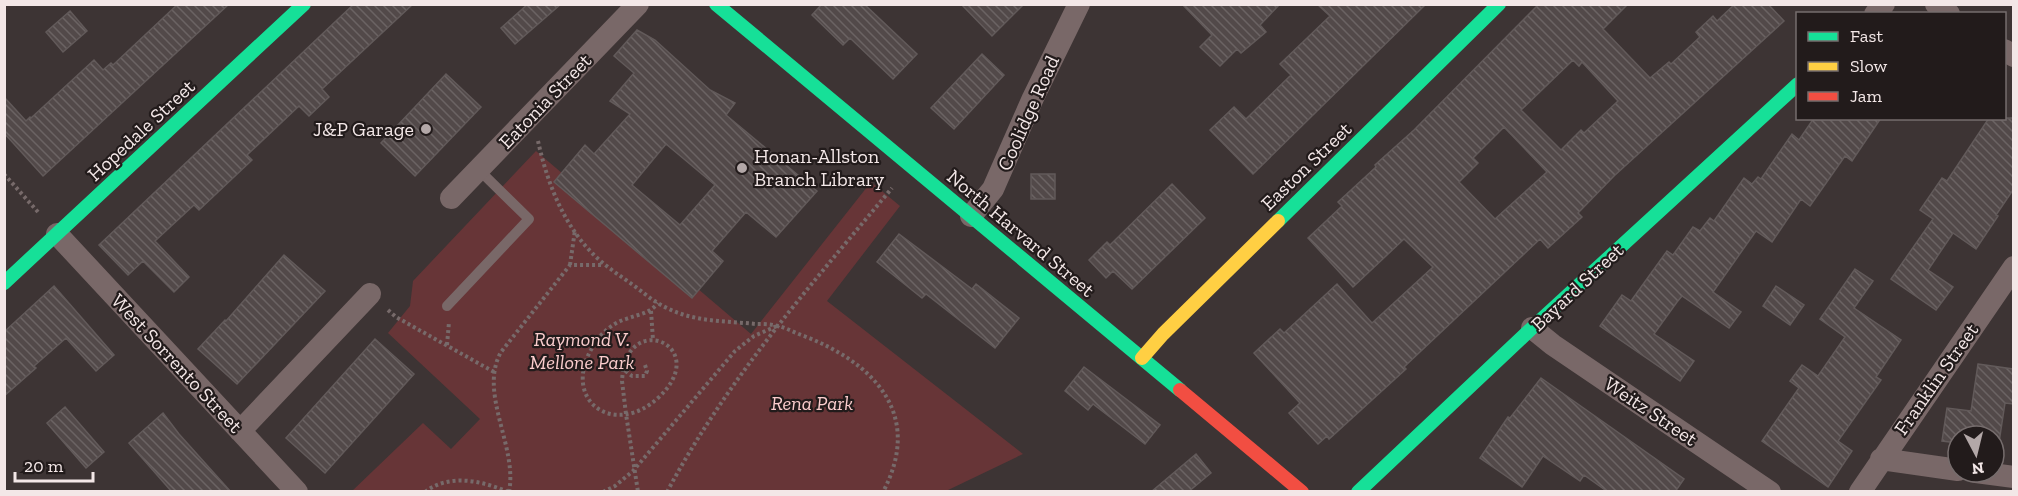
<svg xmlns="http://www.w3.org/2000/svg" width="2018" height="496" viewBox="0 0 2018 496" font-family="'Zilla Slab',serif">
<defs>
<pattern id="building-back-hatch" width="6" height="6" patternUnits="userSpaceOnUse" patternTransform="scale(1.5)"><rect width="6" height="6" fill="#524949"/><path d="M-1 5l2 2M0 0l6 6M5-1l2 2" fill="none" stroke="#6b6363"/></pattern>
</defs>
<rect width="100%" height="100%" fill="#3d3434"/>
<path fill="#673537" d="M 536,151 L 751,334 L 871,182 L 900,206 L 827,301 L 1023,454 L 946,491 L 351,492 L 423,423 L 451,449 L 480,419 L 388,333 L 410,306 L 413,281 Z"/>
<path fill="url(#building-back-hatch)" stroke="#625a5a" stroke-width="1.5" fill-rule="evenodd" d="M 178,4 L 229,4 L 43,176 L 4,133 L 4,97 L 26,121 L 30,117 L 31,118 L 94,60 L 103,70 L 111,63 L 113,65 Z
M 354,4 L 413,4 L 322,89 L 329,97 L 309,116 L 299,106 L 247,155 L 252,160 L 199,210 L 194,205 L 155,241 L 189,277 L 174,292 L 143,261 L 128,275 L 99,245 Z
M 528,4 L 561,4 L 515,44 L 501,28 Z
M 822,4 L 864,4 L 917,54 L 893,79 L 850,38 L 843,45 L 812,15 Z
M 961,4 L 1024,4 L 992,36 Z
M 1182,4 L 1280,4 L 1260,25 L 1266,32 L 1241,53 L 1237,49 L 1220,66 L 1200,47 L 1212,35 Z
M 1317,4 L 1426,4 L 1253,174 L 1210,130 L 1234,107 L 1246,119 L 1291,75 L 1280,64 L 1330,16 Z
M 1539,4 L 1628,4 L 1603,29 L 1650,78 L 1669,62 L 1671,64 L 1700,37 L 1696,32 L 1713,16 L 1717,21 L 1735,4 L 1768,4 L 1784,21 L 1614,176 L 1578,213 L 1582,217 L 1548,248 L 1540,239 L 1404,367 L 1406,369 L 1329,439 L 1327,436 L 1318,444 L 1289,413 L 1300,403 L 1254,353 L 1280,329 L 1284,333 L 1337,284 L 1372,323 L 1433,267 L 1404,239 L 1353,287 L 1308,238 L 1342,206 L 1338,202 L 1376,167 L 1375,165 L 1414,130 ZM 1573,60 L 1579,66 L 1582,62 L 1618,101 L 1584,133 L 1581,130 L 1561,150 L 1521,110 ZM 1504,127 L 1547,172 L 1495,219 L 1459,182 L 1478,163 L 1473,158 Z
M 70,11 L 87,31 L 63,52 L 46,32 Z
M 637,30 L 655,40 L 710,90 L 735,103 L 726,115 L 817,191 L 776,237 L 746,212 L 712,251 L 723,261 L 692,298 L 554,182 L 585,145 L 594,154 L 630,114 L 610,101 L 634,73 L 614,56 ZM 666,144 L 715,185 L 680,225 L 632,185 Z
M 982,54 L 1004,75 L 954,129 L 931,108 Z
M 446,74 L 481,107 L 415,176 L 381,143 Z
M 1814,118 L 1881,118 L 1852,161 L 1845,156 L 1810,206 L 1801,199 L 1772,242 L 1756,231 L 1713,292 L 1741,312 L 1729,328 L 1682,296 L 1677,302 L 1654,334 L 1694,361 L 1680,381 L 1600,326 L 1622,295 L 1631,301 L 1667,251 L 1673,255 L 1693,227 L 1700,231 L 1710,218 L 1714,221 L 1744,178 L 1752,184 L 1758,177 L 1761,179 L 1792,134 L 1799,140 Z
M 1989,118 L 2013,118 L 2013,190 L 1996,215 L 1998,216 L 1976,249 L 1953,233 L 1928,270 L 1953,287 L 1936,310 L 1891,279 L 1933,219 L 1920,210 L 1942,178 L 1947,181 Z
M 1031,174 L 1055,174 L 1055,199 L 1031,199 Z
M 1172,184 L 1205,218 L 1132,289 L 1113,271 L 1106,278 L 1089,260 L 1107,242 L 1110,245 Z
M 899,234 L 972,289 L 976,284 L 1019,318 L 995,348 L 926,294 L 922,298 L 877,262 Z
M 284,255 L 325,291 L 237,384 L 198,349 L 225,320 L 226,321 Z
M 1855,269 L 1873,281 L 1854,308 L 1901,340 L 1876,377 L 1881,380 L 1838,441 L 1852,451 L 1828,487 L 1762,441 L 1799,388 L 1790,381 L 1802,365 L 1818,376 L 1845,337 L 1820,319 Z
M 54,286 L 114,355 L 96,371 L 66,338 L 34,366 L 36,368 L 4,396 L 4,332 Z
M 1776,286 L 1804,305 L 1790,325 L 1763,306 Z
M 375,339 L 414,374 L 325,473 L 286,438 Z
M 1978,364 L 2013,369 L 2013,404 L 2005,403 L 1998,449 L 1994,449 L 1994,436 L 1958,436 L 1958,443 L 1942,441 L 1947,408 L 1971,411 Z
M 1084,367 L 1160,425 L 1145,444 L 1093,404 L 1088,410 L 1065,391 Z
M 1541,378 L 1684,479 L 1675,492 L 1608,492 L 1584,475 L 1580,481 L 1543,456 L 1522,487 L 1480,458 L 1508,417 L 1510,418 Z
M 65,407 L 104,452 L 86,468 L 47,423 Z
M 163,413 L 179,434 L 231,492 L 172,492 L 129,443 Z
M 1196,454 L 1211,473 L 1188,492 L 1151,492 Z"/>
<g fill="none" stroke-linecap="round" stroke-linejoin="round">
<path stroke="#776a6a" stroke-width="4" stroke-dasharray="3 3" stroke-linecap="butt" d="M 538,141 C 547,182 563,224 593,254 C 605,266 619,275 633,285 C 644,293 654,302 667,308 C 694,322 726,321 756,324 C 763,324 771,324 778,326 C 787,328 795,333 804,336 C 874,363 924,414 883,492
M 4,174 L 38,212
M 570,265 L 575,230
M 388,310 L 396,317 L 494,372
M 651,311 L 653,340
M 447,345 L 449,322
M 645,365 L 647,371 L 645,376 L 632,376 L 623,369 C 635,312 711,349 658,398 C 614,438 561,401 592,348 C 599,335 612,323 626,319 C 639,314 649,314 658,303
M 623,369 L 622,381 L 626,414 L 638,492
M 425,492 C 449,473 483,481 508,492
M 509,492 C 518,447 478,393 501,352 L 570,265 L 604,265
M 603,492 L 615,486 L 633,471 L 735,351 L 754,336 L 777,326
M 667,492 C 727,379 811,285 892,188"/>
<path stroke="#796868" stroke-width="10" d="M 447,306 L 529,219 L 479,170"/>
<path stroke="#796868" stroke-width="22" d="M 1936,4 L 1949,14
M 1875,14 L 1884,4
M 2004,50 L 2014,56
M 451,198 L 638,4
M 971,216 L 993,189 L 1033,98 L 1079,4
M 57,234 L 297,492
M 1532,328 L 1553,345 L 1770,492
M 240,431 L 370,294
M 1881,459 L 1958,470
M 1976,472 L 2014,477
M 1860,492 L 2014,267"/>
<path stroke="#16e098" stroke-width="14" d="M 716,4 L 1180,390
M 1278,221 L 1499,4
M 4,283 L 304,4
M 1358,492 L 1532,328 L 1798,84"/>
<path stroke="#ffcf43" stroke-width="14" d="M 1142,358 L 1163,334 L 1278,221"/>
<path stroke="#f24e42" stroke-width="14" d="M 1180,390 L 1302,492"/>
</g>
<g fill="#b3a8a8" stroke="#221b1b" stroke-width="2">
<circle cx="426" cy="129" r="6"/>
<circle cx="742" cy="168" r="6"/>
</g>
<g text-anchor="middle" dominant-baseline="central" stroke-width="4.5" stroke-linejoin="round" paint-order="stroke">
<g font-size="20" fill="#f3e7e7" stroke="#221b1b">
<text transform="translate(545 101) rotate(-46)">Eatonia Street</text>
<text transform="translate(1028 113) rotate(-66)">Coolidge Road</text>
<text transform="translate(141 130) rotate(-43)">Hopedale Street</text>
<text transform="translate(1306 166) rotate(-44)">Easton Street</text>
<text transform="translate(1021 233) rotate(40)">North Harvard Street</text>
<text transform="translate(1577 287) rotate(-43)">Bayard Street</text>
<text transform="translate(177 363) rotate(47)">West Sorrento Street</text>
<text transform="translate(1936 379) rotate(-55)">Franklin Street</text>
<text transform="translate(1651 411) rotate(34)">Weitz Street</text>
</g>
<g font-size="20" fill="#f3e7e7" stroke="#221b1b" text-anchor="end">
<text x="414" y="129">J&amp;P Garage</text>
<text x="754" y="156" text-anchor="start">Honan-Allston<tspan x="754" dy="23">Branch Library</tspan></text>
</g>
<g font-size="20" font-style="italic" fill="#fbcdcd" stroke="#221b1b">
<text x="582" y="339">Raymond V.<tspan x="582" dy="23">Mellone Park</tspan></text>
<text x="812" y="403">Rena Park</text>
</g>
</g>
<rect width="2018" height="496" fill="none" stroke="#f3e7e7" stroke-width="12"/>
<rect x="1796" y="12" width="210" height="108" fill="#221b1b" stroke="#766d6d" stroke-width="1.5"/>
<rect x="1808" y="32" width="30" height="9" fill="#16e098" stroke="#766d6d" stroke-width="1.5"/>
<text x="1850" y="42" font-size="18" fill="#f3e7e7">Fast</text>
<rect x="1808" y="62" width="30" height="9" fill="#ffcf43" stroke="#766d6d" stroke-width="1.5"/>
<text x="1850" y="72" font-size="18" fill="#f3e7e7">Slow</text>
<rect x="1808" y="92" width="30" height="9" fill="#f24e42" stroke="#766d6d" stroke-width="1.5"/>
<text x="1850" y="102" font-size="18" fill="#f3e7e7">Jam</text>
<g transform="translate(1976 454) rotate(173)"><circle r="28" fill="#221b1b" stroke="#766d6d" stroke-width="1.5"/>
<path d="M0-4.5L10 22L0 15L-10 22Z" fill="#b3a8a8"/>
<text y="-9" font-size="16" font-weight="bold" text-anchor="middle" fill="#f3e7e7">N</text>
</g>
<path d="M15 472v9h78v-9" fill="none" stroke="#f3e7e7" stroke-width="3"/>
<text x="24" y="472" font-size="18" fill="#f3e7e7" stroke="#221b1b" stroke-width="4.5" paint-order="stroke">20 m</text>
</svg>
